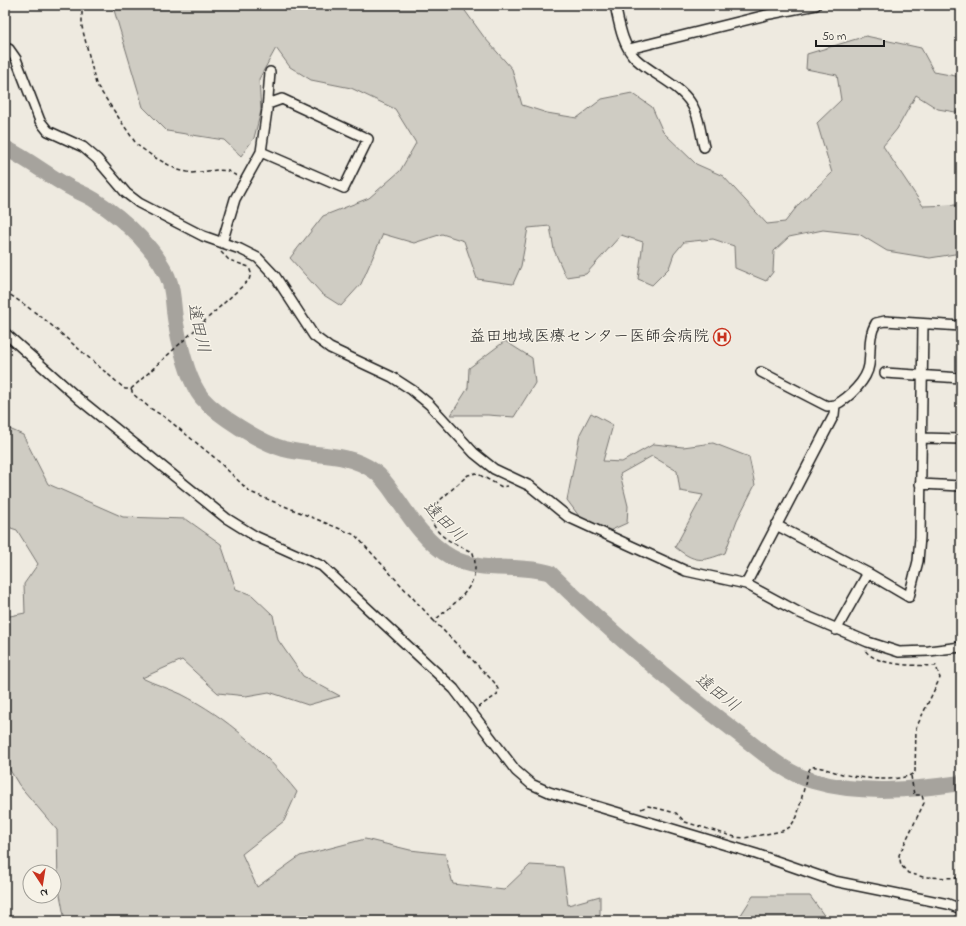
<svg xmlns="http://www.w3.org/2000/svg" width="966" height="926" viewBox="0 0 966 926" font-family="'Indie Flower','Klee One',sans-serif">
<rect width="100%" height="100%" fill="#eeeae0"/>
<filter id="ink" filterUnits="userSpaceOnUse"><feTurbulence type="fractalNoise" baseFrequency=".025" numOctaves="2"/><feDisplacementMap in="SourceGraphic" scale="8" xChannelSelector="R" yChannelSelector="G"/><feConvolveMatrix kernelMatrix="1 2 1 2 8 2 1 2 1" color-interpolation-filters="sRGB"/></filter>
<g filter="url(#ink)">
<path fill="#cfccc3" stroke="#767470" d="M 110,5 L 463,5 L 463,8 L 484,37 L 512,69 L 522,105 L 547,113 L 577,118 L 602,99 L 632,93 L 652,107 L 663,132 L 696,164 L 723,176 L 767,224 L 785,222 L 799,204 L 832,173 L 817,123 L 841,100 L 837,75 L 806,69 L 807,54 L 866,36 L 921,48 L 934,72 L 961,77 L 961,113 L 938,109 L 916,95 L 897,129 L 883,146 L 923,206 L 958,205 L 961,217 L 961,253 L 930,258 L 887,251 L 859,234 L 823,230 L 789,237 L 774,251 L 773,272 L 766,281 L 735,268 L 734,246 L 713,239 L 684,242 L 674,254 L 669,268 L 652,285 L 638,279 L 643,242 L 621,235 L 586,274 L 566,277 L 554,250 L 550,226 L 528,228 L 521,266 L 513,284 L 477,279 L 464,241 L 442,234 L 414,243 L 383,234 L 361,284 L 341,306 L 322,294 L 290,258 L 323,216 L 369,198 L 400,171 L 416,143 L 395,109 L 351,88 L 311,80 L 290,67 L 276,48 L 259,79 L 261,111 L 254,138 L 241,156 L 224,140 L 167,131 L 143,107 L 114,10 Z
M 505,341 L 532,358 L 535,383 L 514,417 L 488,415 L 451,415 L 468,388 L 469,368 Z
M 591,413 L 613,425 L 603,461 L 622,462 L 654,444 L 683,447 L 713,443 L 749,457 L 755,485 L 737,520 L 725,553 C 702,562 695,563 675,547 L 703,495 L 680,491 L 677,471 L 652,456 L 620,474 L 628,506 L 627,523 L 607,532 L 579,516 L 567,500 L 580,434 Z
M 5,427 L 23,435 L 48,484 L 123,517 L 186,519 L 221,544 L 236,589 L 252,595 L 273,615 L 278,640 L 303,676 L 340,696 L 308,705 L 269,692 L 246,696 L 218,693 L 182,660 L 142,678 C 154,684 168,688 181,694 C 228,718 264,751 297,792 L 284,821 L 242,854 L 257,887 L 300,856 L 365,839 L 410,850 L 445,854 L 453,884 L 504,890 L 530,865 L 563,867 L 568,905 L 600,896 L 600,921 L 65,921 L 58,884 L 57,830 L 19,785 L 5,762 L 5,617 L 25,613 L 24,584 L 38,564 L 17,530 L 5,526 Z
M 753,896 L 810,896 L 828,921 L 737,921 Z"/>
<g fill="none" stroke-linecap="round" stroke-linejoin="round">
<path stroke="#a6a39d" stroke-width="16" d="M 5,148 C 28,159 47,175 69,187 C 78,192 88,195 96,201 C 123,218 160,252 170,283 C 174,297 173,310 176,324 C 180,345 188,381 202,398 C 218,416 260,442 284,449 C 314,457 346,451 374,471 C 384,478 391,490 398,500 C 412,521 428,544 451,557 C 481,574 518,563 550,573 C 609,631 669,681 735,731 C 759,749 784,773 813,781 C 860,795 914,790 961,783"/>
<g stroke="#1c1c1c" stroke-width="12">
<path id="minor" d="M 615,5 C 619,22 622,46 636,59 C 654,76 685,86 695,111 C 700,122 701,135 704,147
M 5,48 L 9,49 L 16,59 L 40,121 L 48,131 L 83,147 L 97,159 L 126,193 L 139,203 L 203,236 L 240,249 L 258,258 L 275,276 L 314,336 L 330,348 L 392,377 L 412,390 L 429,404 L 474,453 L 494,469 L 530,486 L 568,517 L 686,571 L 746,584 L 800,613 L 868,642 L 899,652 L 929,651 L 961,647
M 629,49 L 770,14 L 816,5
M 261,152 L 344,188 L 368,139 L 282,99 L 268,104
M 222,243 L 235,199 L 261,152 L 267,110 L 270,72
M 5,333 L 79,399 L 226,518 L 255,536 L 322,566 L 454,689 L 516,771 L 531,784 L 549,792 L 756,854 L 834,881 L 948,904 L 961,909
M 885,373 L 961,378
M 835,405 C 849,398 867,380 869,365 C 871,350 868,336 876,323 L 885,321 L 961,326
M 922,438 L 961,439
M 920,484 L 961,486
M 776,525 L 868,573 L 909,597 L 918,561 L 920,537 L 923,324
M 746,584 L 834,415 L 835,405 L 827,406 L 821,403 L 761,372
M 836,630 L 868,573"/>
</g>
<path stroke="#1c1c1c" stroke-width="1.5" stroke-dasharray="4 3" stroke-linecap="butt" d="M 84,5 L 82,10 L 82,27 L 96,84 L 137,145 L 154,157 L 178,170 L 192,173 L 217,170 L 228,171 L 237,176
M 5,291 L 43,318 L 125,389 L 131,389 L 249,280 L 251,273 L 249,267 L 229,260 L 221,252
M 131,389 L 133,394 L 150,408 L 166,418 L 215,458 L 250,492 L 355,535 L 434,621
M 478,707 L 497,695 L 498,689 L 494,682 L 434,621 C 455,602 483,586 473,553 C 452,541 433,538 429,510 L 468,475 L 476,473 L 502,487 L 508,486
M 911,776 L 914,795 L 922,795 L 924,803 L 899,855 L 901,865 L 908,873 L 923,877 L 957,878 L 961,880
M 641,809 L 648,806 L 676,813 L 685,822 L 735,837 L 744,838 L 782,831 L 790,827 L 797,817 L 808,772 L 811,767 C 822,766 829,771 839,773 C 856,778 902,784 915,772 L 916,728 L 940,678 L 936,666 C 918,665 876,667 865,650"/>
<use href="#minor" stroke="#f7f3e8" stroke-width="9"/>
</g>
</g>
<defs>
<g id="hospital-ring" transform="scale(0.9)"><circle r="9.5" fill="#f7f3e8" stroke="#c8321e" stroke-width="1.5"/><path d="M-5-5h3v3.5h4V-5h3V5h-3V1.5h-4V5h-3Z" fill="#c8321e"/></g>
</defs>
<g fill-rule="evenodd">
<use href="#hospital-ring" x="722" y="337"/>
</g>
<g text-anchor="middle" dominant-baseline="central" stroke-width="3" stroke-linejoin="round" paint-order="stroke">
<g font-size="16" fill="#1c1c1c" stroke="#f7f3e8" text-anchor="end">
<text x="709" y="337">益田地域医療センター医師会病院</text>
</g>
<g font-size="17" font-style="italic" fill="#535250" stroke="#f7f3e8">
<text transform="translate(198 328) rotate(77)">遠田川</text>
<text transform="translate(444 522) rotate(44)">遠田川</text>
<text transform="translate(717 693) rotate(38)">遠田川</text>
</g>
</g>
<rect width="966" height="926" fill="none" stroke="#f7f3e8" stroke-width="20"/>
<rect x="10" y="10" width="946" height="906" fill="none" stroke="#1c1c1c" stroke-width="1.5" filter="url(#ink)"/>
<g transform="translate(42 884) rotate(168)"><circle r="19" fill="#f7f3e8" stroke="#9f9d96"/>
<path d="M0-3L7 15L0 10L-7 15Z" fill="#c8321e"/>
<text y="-6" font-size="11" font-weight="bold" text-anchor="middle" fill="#1c1c1c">N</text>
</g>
<path d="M816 40v6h68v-6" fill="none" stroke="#1c1c1c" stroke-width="2"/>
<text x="822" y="40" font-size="12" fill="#1c1c1c" stroke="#f7f3e8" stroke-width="3" paint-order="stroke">50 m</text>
</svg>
